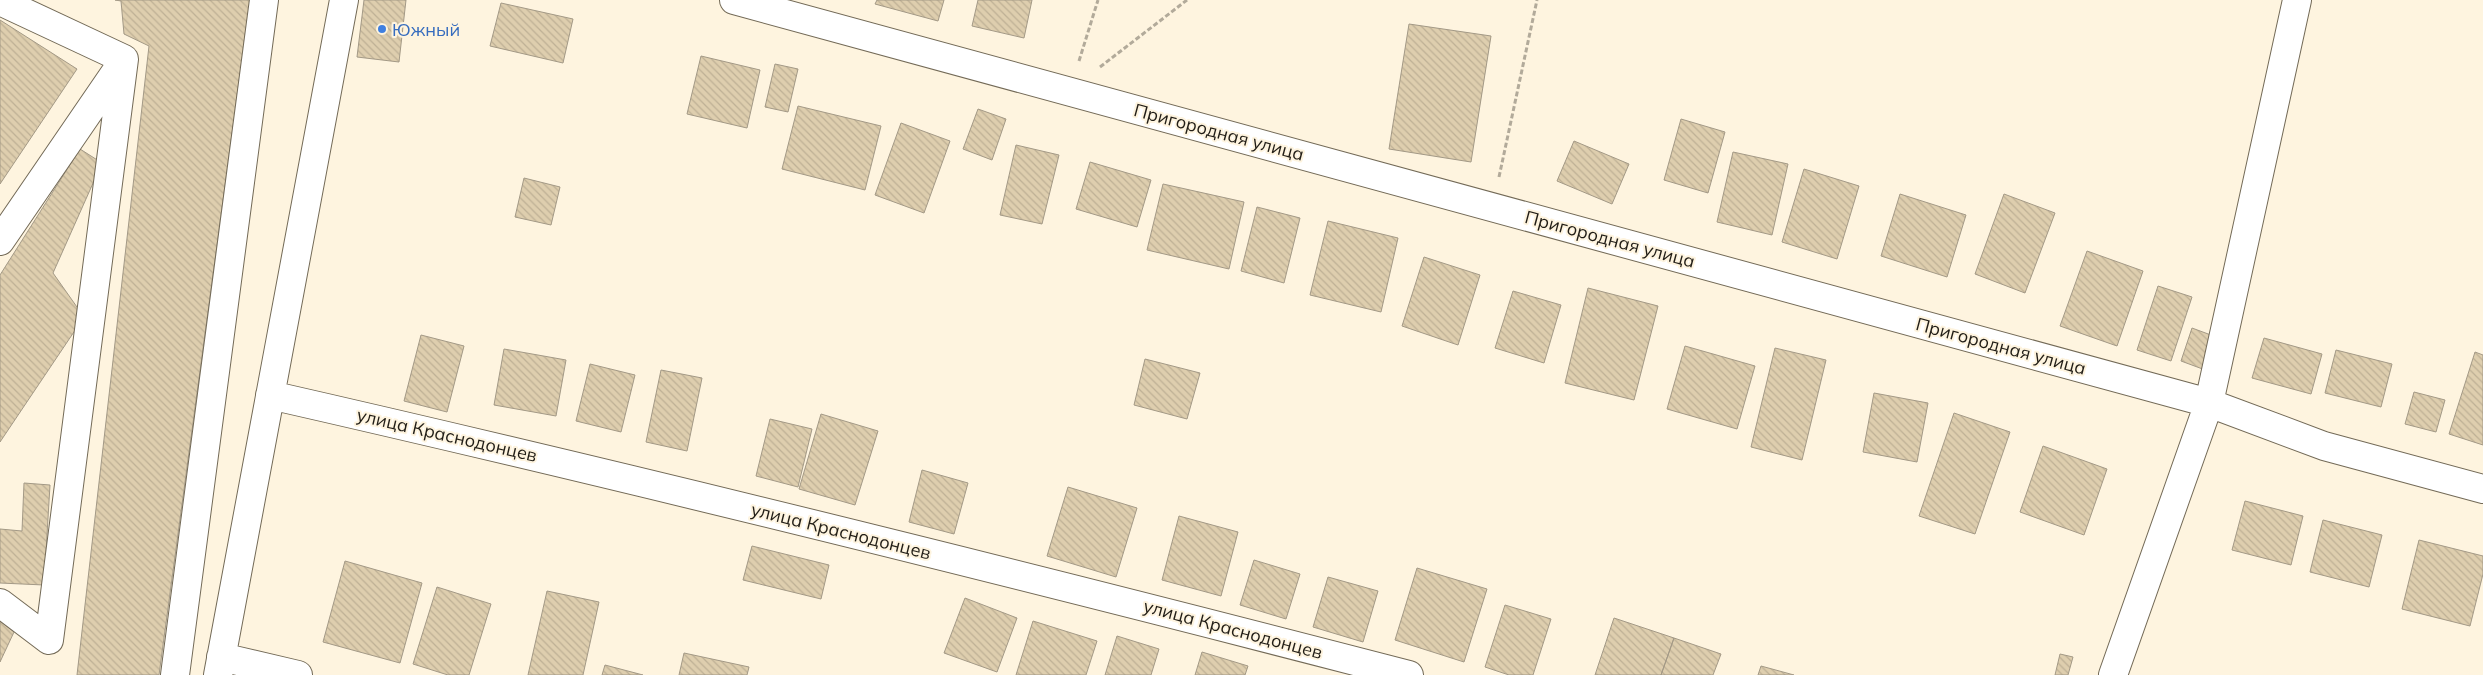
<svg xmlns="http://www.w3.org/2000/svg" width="2483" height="675" viewBox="0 0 2483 675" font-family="Mulish,sans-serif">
<defs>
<pattern id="building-back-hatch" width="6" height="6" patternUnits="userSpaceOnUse" patternTransform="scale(1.25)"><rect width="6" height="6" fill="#deceae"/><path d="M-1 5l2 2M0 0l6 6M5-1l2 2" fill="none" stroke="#beb095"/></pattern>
</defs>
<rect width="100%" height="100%" fill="#fef4df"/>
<path fill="url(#building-back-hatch)" stroke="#a39986" d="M 115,0 L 250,0 L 159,675 L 77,675 L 149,46 L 124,34 L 121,1 Z
M 364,0 L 406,0 L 399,62 L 357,57 Z
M 877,0 L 944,0 L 938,21 L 875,4 Z
M 978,0 L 1032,0 L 1024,38 L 972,26 Z
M 501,3 L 573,19 L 563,63 L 490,46 Z
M 0,20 L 77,69 L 0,184 Z
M 1409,24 L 1491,36 L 1471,162 L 1389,149 Z
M 701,56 L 760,70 L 747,128 L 687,114 Z
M 775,64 L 798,69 L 788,112 L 765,107 Z
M 798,106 L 881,126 L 865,190 L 782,169 Z
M 978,109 L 1006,119 L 992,160 L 963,149 Z
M 1681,119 L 1725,132 L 1708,193 L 1664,180 Z
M 901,123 L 950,141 L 924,213 L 875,195 Z
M 1574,141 L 1629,164 L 1612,204 L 1557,181 Z
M 1016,145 L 1059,155 L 1042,224 L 1000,215 Z
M 80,149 L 102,163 L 53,273 L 84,317 L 0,442 L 0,275 Z
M 1733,152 L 1788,164 L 1772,235 L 1717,222 Z
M 1090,162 L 1151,180 L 1137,227 L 1076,209 Z
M 1804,169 L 1859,186 L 1837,259 L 1782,242 Z
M 524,178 L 560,187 L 551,225 L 515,217 Z
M 1163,184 L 1244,202 L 1229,269 L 1147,250 Z
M 1900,194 L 1966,215 L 1947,277 L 1881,256 Z
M 2004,194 L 2055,213 L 2025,293 L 1975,274 Z
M 1257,207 L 1300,218 L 1284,283 L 1241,271 Z
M 1328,221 L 1398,238 L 1381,312 L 1310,295 Z
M 2087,251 L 2143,271 L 2117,346 L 2060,326 Z
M 1424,257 L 1480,275 L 1458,345 L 1402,326 Z
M 2158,286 L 2192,297 L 2171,361 L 2137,350 Z
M 1588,288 L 1658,306 L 1634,400 L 1565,383 Z
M 1513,291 L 1561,305 L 1544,363 L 1495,348 Z
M 2192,328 L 2219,338 L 2208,371 L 2181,361 Z
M 421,335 L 464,346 L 447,412 L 404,401 Z
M 2264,338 L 2322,354 L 2311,394 L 2252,378 Z
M 1685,346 L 1755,366 L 1737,429 L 1667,409 Z
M 1775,348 L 1826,360 L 1802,460 L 1751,447 Z
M 504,349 L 566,360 L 556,416 L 494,405 Z
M 2336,350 L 2392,364 L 2381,407 L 2325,393 Z
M 2475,352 L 2483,355 L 2483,445 L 2449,434 Z
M 1145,359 L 1200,373 L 1187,419 L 1134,405 Z
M 590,364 L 635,375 L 621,432 L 576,421 Z
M 661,370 L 702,378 L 687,451 L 646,442 Z
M 2414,392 L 2445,400 L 2436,432 L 2405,424 Z
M 1874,393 L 1928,403 L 1917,462 L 1863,452 Z
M 1954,413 L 2010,432 L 1975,534 L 1919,516 Z
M 821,414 L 878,431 L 855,505 L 799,489 Z
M 770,419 L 812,429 L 798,487 L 756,476 Z
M 2043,446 L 2107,469 L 2084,535 L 2020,512 Z
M 922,470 L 968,483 L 954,534 L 909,522 Z
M 24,483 L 50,485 L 44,585 L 0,583 L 0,529 L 22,531 Z
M 1068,487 L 1137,508 L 1116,577 L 1047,556 Z
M 2245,501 L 2303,516 L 2291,565 L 2232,550 Z
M 1179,516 L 1238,532 L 1221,596 L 1162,580 Z
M 2323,520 L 2382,535 L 2369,587 L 2310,572 Z
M 2419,540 L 2483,556 L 2483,574 L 2470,626 L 2402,609 Z
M 752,546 L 829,565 L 821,599 L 743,580 Z
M 1254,560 L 1300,574 L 1286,619 L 1240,605 Z
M 345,561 L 422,583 L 400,663 L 323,642 Z
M 1417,568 L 1487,589 L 1464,662 L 1395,640 Z
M 1328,577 L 1378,591 L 1363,642 L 1313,627 Z
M 437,587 L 491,604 L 469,675 L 448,675 L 413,664 Z
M 547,591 L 599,602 L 583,675 L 528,675 Z
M 965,598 L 1017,618 L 997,672 L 944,653 Z
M 1505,605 L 1551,619 L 1533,675 L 1509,675 L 1485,667 Z
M 1614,618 L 1674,638 L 1661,675 L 1595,675 Z
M 0,621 L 14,632 L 0,662 Z
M 1033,621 L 1097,641 L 1086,675 L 1016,675 Z
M 1117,636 L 1159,649 L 1151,675 L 1105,675 Z
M 1674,638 L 1721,654 L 1713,675 L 1661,675 Z
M 1202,652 L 1248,666 L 1245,675 L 1195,675 Z
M 684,653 L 749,667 L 747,675 L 679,675 Z
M 2060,654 L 2073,657 L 2068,675 L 2055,675 Z
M 605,665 L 643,675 L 602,675 Z
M 1761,666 L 1794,675 L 1758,675 Z"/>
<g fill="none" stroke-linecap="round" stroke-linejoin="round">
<g stroke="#736a57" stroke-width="30">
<path id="minor" d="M 734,0 L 2209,403 L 2324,446 L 2483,489
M 0,1 L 124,59 L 49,640 L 0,603
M 0,241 L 122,63
M 270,395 C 651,482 1031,577 1409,675
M 221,657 L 298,675
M 175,675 L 264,0
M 218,675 L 344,0
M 2113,675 L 2209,403 L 2297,0"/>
</g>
<path stroke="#b2aa9a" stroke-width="3" stroke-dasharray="5 2.5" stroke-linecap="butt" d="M 1079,61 L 1098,0
M 1100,67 L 1187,0
M 1499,177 L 1537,0"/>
<use href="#minor" stroke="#fff" stroke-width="28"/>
</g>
<circle fill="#3f7fe0" stroke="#fef4df" stroke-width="2" cx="382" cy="29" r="5"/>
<g text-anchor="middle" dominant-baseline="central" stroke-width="4" stroke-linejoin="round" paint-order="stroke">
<g font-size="18" fill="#366cbe" stroke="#fef4df" text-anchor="start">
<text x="392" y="29">Южный</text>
</g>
<g font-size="18" fill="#211d16" stroke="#fef4df">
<text transform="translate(1219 132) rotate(15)">Пригородная улица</text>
<text transform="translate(1610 239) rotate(15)">Пригородная улица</text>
<text transform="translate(2001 346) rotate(15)">Пригородная улица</text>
<text transform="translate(447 435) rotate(13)">улица Краснодонцев</text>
<text transform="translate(841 531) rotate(14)">улица Краснодонцев</text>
<text transform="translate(1233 629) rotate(15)">улица Краснодонцев</text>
</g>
</g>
</svg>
